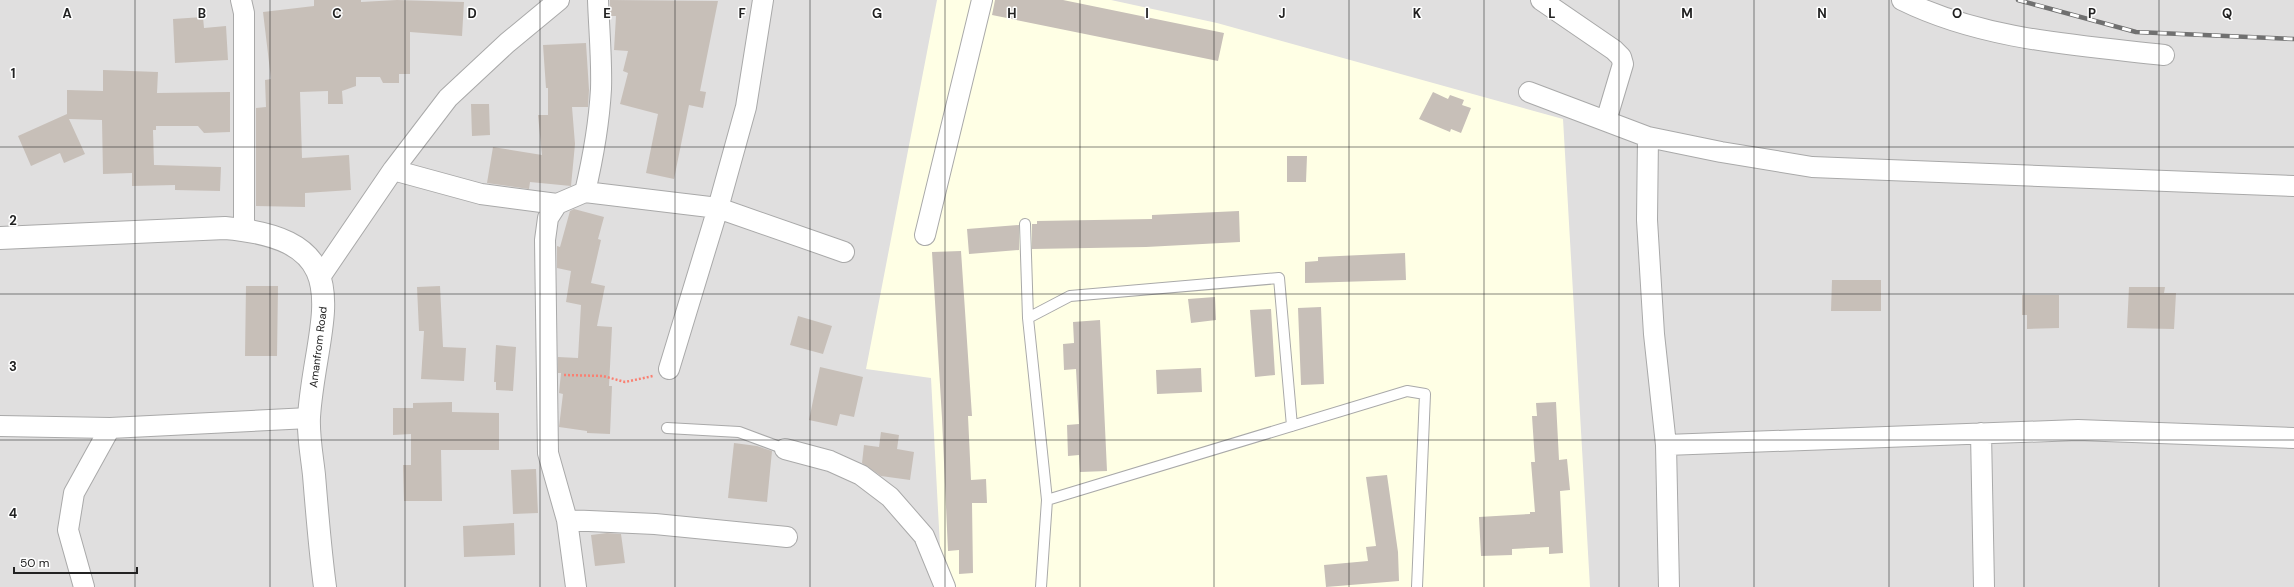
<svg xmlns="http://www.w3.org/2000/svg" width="2294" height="587" viewBox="0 0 2294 587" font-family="'DM Sans',sans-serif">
<rect width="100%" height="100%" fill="#f2efe9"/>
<path fill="#e0dfdf" d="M 0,0 L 2294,0 L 2294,587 L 0,587 Z"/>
<path fill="#ffffe5" d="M 937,0 L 1111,0 L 1217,23 L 1563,119 L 1590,587 L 956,587 L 940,547 L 931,378 L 866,369 Z"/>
<path fill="#c7bfb8" d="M 314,0 L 361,0 L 361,2 L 397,0 L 464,2 L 462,36 L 410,32 L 410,74 L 399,74 L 399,83 L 383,83 L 380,77 L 356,77 L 356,86 L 342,91 L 343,104 L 328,104 L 328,91 L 300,92 L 302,158 L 349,155 L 351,190 L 305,193 L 305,207 L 256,206 L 256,108 L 266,107 L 265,80 L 271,79 L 263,12 L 314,6 Z
M 610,0 L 718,1 L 700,91 L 706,92 L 703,108 L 689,105 L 674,179 L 646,173 L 658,114 L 620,104 L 628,73 L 623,71 L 628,51 L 614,50 L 616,16 L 610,16 Z
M 995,0 L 1063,0 L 1224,33 L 1218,61 L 992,15 Z
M 203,17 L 204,28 L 226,26 L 228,60 L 175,63 L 173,19 Z
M 586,43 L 589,90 L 588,107 L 572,107 L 575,144 L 571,186 L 530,182 L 529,189 L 487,183 L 493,147 L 542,155 L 538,115 L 548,115 L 548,88 L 546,88 L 543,45 Z
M 103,70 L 158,72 L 157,93 L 230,92 L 230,132 L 204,133 L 198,126 L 156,126 L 156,130 L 153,130 L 154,165 L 221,167 L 220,191 L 175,190 L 175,185 L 132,186 L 132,173 L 103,174 L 102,120 L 69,119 L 85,154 L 64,163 L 60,153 L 31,166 L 18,136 L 67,114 L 67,90 L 103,91 Z
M 1433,92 L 1448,99 L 1450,95 L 1464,100 L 1462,105 L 1471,108 L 1461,133 L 1451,129 L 1450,132 L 1419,119 Z
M 471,104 L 489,104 L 490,135 L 472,136 Z
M 1287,156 L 1307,156 L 1306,182 L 1287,182 Z
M 574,209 L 604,217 L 598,239 L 601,240 L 591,283 L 605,286 L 597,326 L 612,327 L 609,386 L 612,386 L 610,434 L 587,433 L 587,431 L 559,427 L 563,394 L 559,393 L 561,373 L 558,373 L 558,357 L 578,358 L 581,305 L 566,302 L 571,271 L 557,268 L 557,246 L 560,247 L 570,211 Z
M 1239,211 L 1240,242 L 1146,247 L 1032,249 L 1032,224 L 1037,224 L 1037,221 L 1152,219 L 1152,215 Z
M 1019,225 L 1019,250 L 969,254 L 967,229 Z
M 961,251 L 972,416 L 968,416 L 971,480 L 986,479 L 987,503 L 972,503 L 973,573 L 959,574 L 959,550 L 948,551 L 942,418 L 932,252 Z
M 1405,253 L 1406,280 L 1305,283 L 1305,262 L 1318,261 L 1318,257 Z
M 1832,280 L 1881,280 L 1881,311 L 1831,311 Z
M 246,286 L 278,286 L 277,356 L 245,356 Z
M 440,286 L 443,347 L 466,348 L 464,381 L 421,379 L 424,331 L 419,331 L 417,287 Z
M 2129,287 L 2165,287 L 2164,293 L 2176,293 L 2174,329 L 2127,328 Z
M 2022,295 L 2059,295 L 2059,328 L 2027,329 L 2027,315 L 2022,315 Z
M 1215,297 L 1216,320 L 1191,323 L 1188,299 Z
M 1321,307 L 1324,384 L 1301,385 L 1298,308 Z
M 1271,309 L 1275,375 L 1255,377 L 1250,310 Z
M 798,316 L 832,326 L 823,354 L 790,345 Z
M 1100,320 L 1107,471 L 1080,472 L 1079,455 L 1068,456 L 1067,425 L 1079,424 L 1076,369 L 1064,370 L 1063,344 L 1074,343 L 1073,322 Z
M 496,345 L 516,347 L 513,391 L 496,390 L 496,382 L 494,382 Z
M 820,367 L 863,377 L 854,417 L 840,414 L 837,426 L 809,420 Z
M 1201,368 L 1202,392 L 1157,394 L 1156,370 Z
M 452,402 L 452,412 L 499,413 L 499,450 L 441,450 L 442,501 L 404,501 L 403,465 L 411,465 L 411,434 L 393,435 L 393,408 L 413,408 L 413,403 Z
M 1556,402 L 1559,460 L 1567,459 L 1570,490 L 1560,491 L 1563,553 L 1549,554 L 1549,547 L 1512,549 L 1512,555 L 1481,556 L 1479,517 L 1530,514 L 1530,512 L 1535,512 L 1531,462 L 1535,462 L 1532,416 L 1537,416 L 1536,403 Z
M 881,432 L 899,435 L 897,449 L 914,452 L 910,480 L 881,476 L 862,463 L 864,445 L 879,447 Z
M 734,443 L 757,446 L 772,451 L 767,502 L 728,498 Z
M 536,469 L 538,513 L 513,514 L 511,470 Z
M 1387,475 L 1398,552 L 1399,581 L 1326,587 L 1324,565 L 1368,561 L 1366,547 L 1376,546 L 1366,477 Z
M 514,523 L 515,555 L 464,557 L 463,526 Z
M 607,533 L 621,534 L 625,563 L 595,566 L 591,535 Z"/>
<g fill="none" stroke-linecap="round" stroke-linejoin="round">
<g stroke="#a9a9a9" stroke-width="12">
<path id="service" d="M 1025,224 L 1028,318 L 1047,500 L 1041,587
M 1028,318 L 1070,296 L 1279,278 L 1292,426
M 667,428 L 739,432 L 785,449
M 1047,500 L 1407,391 L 1425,394 L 1417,587"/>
</g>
<g stroke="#a9a9a9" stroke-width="22">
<path id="minor" d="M 241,0 L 244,13 L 244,229
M 1541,0 L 1614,50 L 1621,57 L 1623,64 L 1606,121
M 1902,0 C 1983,40 2076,45 2164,55
M 1529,92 L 1648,137
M 393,170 L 481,194 L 557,204
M 585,192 C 593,158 599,124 601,89 C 602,60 599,29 598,0
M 925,235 L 982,0
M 320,277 L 393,170 L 448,98 L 507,43 L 559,0
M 669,369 L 718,208 L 746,107 L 763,0
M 0,426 L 110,428 L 309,418
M 1981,433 L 1984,587
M 1666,445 L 2078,430 L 2294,438
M 785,449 L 830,461 L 861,475 L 890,497 L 924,536 L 945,587
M 567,520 L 655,524 L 787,537
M 84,587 L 68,530 L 74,493 L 110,428
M 576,587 L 567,520 L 548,453 L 545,240 L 548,218 L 557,204 L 585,192 L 718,208 L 844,252
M 1669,587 L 1666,445 L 1654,334 L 1647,220 L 1648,137 L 1721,152 L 1812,167 L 2294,186"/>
</g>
<g stroke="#a9a9a9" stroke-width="24">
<path id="tertiary" d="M 0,238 L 225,228 C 367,240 315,321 309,417 C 308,436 312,456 314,475 C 317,512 320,550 325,587"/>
</g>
<path stroke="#fa8072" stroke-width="2.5" stroke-dasharray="2 2" stroke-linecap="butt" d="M 564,375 L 603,376 L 625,382 L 653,376"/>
<use href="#service" stroke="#fff" stroke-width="10"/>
<use href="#minor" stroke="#fff" stroke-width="20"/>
<use href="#tertiary" stroke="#fff" stroke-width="22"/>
<g stroke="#707070" stroke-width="4.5">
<path id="rail" d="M 2018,0 L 2136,32 L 2294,39"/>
</g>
<use href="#rail" stroke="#fff" stroke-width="3" stroke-dasharray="9" stroke-linecap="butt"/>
</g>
<path fill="none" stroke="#222" stroke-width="1" stroke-opacity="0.55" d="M 135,0 L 135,587M 270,0 L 270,587M 405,0 L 405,587M 540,0 L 540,587M 675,0 L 675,587M 810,0 L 810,587M 945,0 L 945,587M 1080,0 L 1080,587M 1214,0 L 1214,587M 1349,0 L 1349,587M 1484,0 L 1484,587M 1619,0 L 1619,587M 1754,0 L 1754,587M 1889,0 L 1889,587M 2024,0 L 2024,587M 2159,0 L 2159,587M 0,147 L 2294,147M 0,294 L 2294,294M 0,440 L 2294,440"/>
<g text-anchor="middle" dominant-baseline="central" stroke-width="3" stroke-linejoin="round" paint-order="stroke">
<g font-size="11" fill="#222" stroke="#fff">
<text transform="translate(318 347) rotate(-83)">Amanfrom Road</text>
</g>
</g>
<g font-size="13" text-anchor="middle" font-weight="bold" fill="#222" stroke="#fff" stroke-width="3" stroke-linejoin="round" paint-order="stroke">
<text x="67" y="18">A</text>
<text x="202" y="18">B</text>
<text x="337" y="18">C</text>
<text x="472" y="18">D</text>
<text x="607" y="18">E</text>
<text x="742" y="18">F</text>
<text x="877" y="18">G</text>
<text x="1012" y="18">H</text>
<text x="1147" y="18">I</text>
<text x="1282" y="18">J</text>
<text x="1417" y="18">K</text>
<text x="1552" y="18">L</text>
<text x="1687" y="18">M</text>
<text x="1822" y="18">N</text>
<text x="1957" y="18">O</text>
<text x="2092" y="18">P</text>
<text x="2227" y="18">Q</text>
<text x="13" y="78">1</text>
<text x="13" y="225">2</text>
<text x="13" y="371">3</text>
<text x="13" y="518">4</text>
</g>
<path d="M14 567v6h123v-6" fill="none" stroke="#222222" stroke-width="2"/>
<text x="20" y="567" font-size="12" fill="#222222" stroke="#ffffff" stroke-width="3" paint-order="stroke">50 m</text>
</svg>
